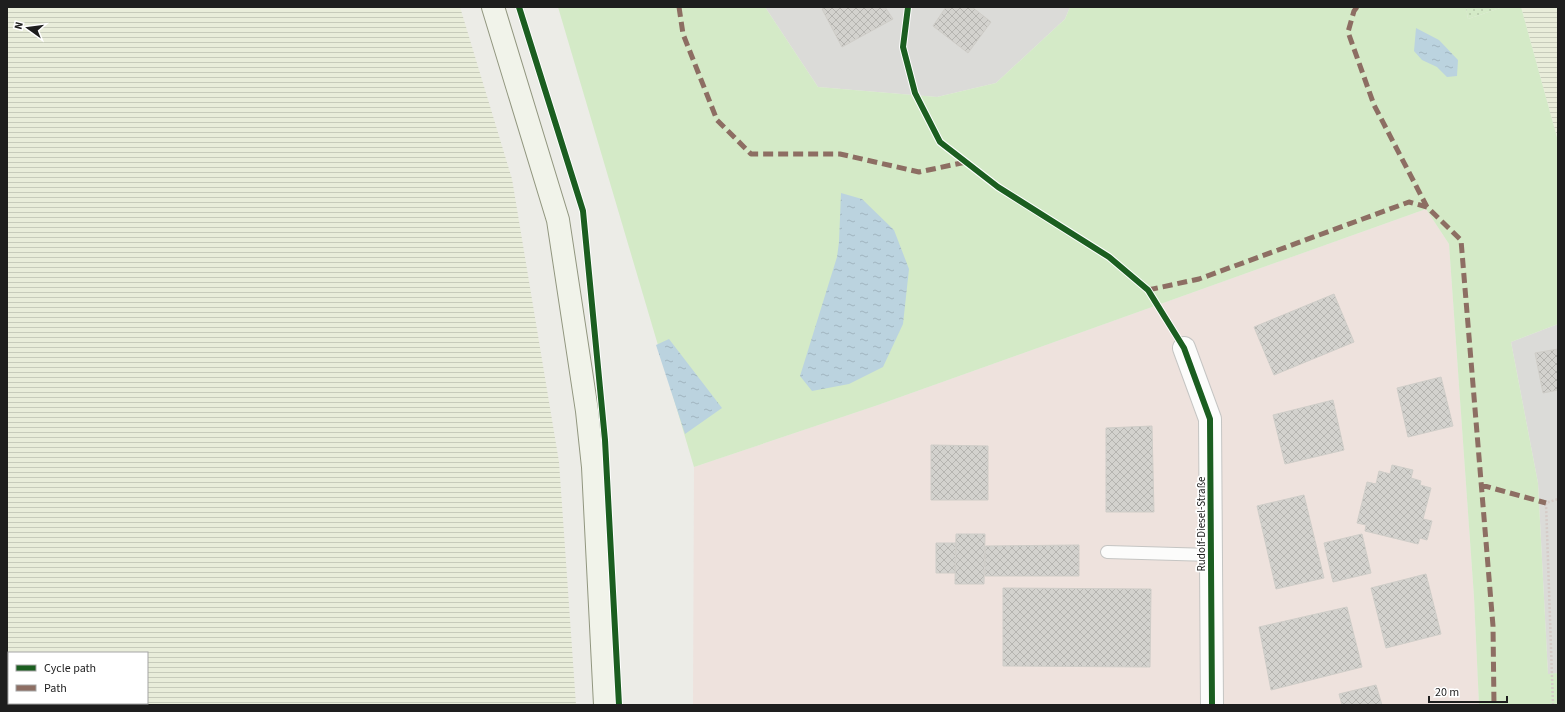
<svg xmlns="http://www.w3.org/2000/svg" width="1565" height="712" viewBox="0 0 1565 712" font-family="'Source Sans 3',sans-serif">
<defs>
<pattern id="farmland-rules" width="6" height="5" patternUnits="userSpaceOnUse"><rect width="6" height="5" fill="#e9edda"/><path d="M0 2.5h6" fill="none" stroke="#c7cbbb"/></pattern>
<pattern id="garden-dots" width="8" height="8" patternUnits="userSpaceOnUse"><rect width="8" height="8" fill="#d4eac7"/><path d="M2 2h.1M6 6h.1" fill="none" stroke="#b6c8aa" stroke-width="1.8" stroke-linecap="round"/></pattern>
<pattern id="water-ripples" width="26" height="14" patternUnits="userSpaceOnUse"><rect width="26" height="14" fill="#bbd3df"/><path d="M2 4q2-2 4 0t4 0M15 11q2-2 4 0t4 0" fill="none" stroke="#a0b5bf"/></pattern>
<pattern id="building-cross-hatch" width="8" height="8" patternUnits="userSpaceOnUse"><rect width="8" height="8" fill="#d3d2ce"/><path d="M0 0l8 8M0 8l8-8" fill="none" stroke="#b5b4b0"/></pattern>
</defs>
<rect width="100%" height="100%" fill="#ecece7"/>
<path fill="#dbdbd8" d="M 765,7 L 1070,7 L 1065,19 L 996,83 L 937,97 L 818,87 Z
M 1558,324 L 1558,673 L 1548,675 L 1538,483 L 1511,342 Z"/>
<path fill="#eee2dd" d="M 1426,209 L 1449,244 L 1474,597 L 1479,705 L 693,705 L 694,467 L 878,405 Z"/>
<path fill="url(#farmland-rules)" fill-rule="evenodd" d="M 7,7 L 460,7 L 512,179 L 559,462 L 576,705 L 7,705 ZM 9,653 L 147,653 L 147,703 L 9,703 Z
M 1521,7 L 1558,7 L 1558,141 Z"/>
<path fill="#d4eac7" d="M 558,7 L 765,7 L 818,87 L 937,97 L 996,83 L 1065,19 L 1070,7 L 1466,7 L 1468,19 L 1503,7 L 1521,7 L 1558,141 L 1558,324 L 1511,342 L 1538,483 L 1548,674 L 1558,673 L 1558,705 L 1479,705 L 1474,597 L 1449,244 L 1426,209 L 878,405 L 694,467 Z"/>
<path fill="url(#garden-dots)" d="M 1466,7 L 1503,7 L 1468,19 Z"/>
<path fill="url(#water-ripples)" d="M 1416,28 L 1439,40 L 1458,60 L 1457,76 L 1447,77 L 1437,67 L 1422,60 L 1414,51 Z
M 841,193 L 862,199 L 894,230 L 909,269 L 903,324 L 883,367 L 849,384 L 812,391 L 800,376 L 837,257 L 839,242 Z
M 669,339 L 722,408 L 685,434 L 656,345 Z"/>
<path fill="url(#building-cross-hatch)" stroke="#cfcdc8" d="M 825,7 L 885,7 L 893,19 L 842,47 L 822,9 Z
M 946,7 L 972,7 L 991,22 L 968,53 L 933,26 Z
M 1334,294 L 1354,342 L 1274,375 L 1254,327 Z
M 1558,349 L 1558,390 L 1543,393 L 1535,353 Z
M 1441,377 L 1453,426 L 1408,437 L 1397,388 Z
M 1333,400 L 1344,450 L 1285,464 L 1273,415 Z
M 1152,426 L 1154,512 L 1106,512 L 1106,428 Z
M 931,445 L 988,446 L 988,500 L 931,500 Z
M 1392,465 L 1413,470 L 1411,478 L 1421,481 L 1420,485 L 1431,488 L 1423,519 L 1432,521 L 1427,540 L 1420,538 L 1418,544 L 1365,531 L 1366,525 L 1357,523 L 1367,482 L 1376,484 L 1379,471 L 1390,474 Z
M 1304,495 L 1324,578 L 1276,589 L 1257,506 Z
M 956,534 L 985,534 L 984,584 L 955,584 Z
M 1362,534 L 1371,573 L 1333,582 L 1324,543 Z
M 936,543 L 956,543 L 955,573 L 936,573 Z
M 1079,545 L 1079,576 L 985,576 L 985,546 Z
M 1426,574 L 1441,634 L 1386,648 L 1371,588 Z
M 1003,588 L 1151,589 L 1150,667 L 1003,666 Z
M 1347,607 L 1362,667 L 1271,690 L 1259,627 Z
M 1376,685 L 1382,705 L 1342,705 L 1339,694 Z"/>
<g fill="none" stroke-linecap="round" stroke-linejoin="round">
<g stroke="#c5c5c3" stroke-width="14">
<path id="lane" d="M 1107,552 L 1211,555"/>
</g>
<g stroke="#c5c5c3" stroke-width="24">
<path id="street" d="M 1184,348 L 1210,419 L 1212,705"/>
</g>
<g stroke="#91967f" stroke-width="24">
<path id="secondary" d="M 493,7 L 558,220 L 587,411 L 593,467 L 605,705"/>
</g>
<path stroke="#d5cbc7" stroke-width="2.5" stroke-dasharray="2 2" stroke-linecap="butt" d="M 1553,705 L 1546,503 L 1558,499"/>
<use href="#lane" stroke="#fcfcfb" stroke-width="12"/>
<use href="#street" stroke="#fcfcfb" stroke-width="22"/>
<use href="#secondary" stroke="#f1f3ea" stroke-width="22"/>
<path stroke="#8d6e63" stroke-width="5" stroke-dasharray="10 5" stroke-linecap="butt" d="M 679,7 L 683,34 L 717,120 L 751,154 L 840,154 L 919,172 L 966,162
M 1357,7 L 1354,11 L 1348,32 L 1374,105 L 1427,207
M 1148,290 L 1199,279 L 1409,202 L 1427,207 L 1461,240 L 1493,626 L 1494,705
M 1481,485 L 1546,503"/>
<g stroke="#fff" stroke-width="8">
<path id="cycleway" d="M 519,7 L 583,211 L 605,440 L 619,705
M 908,7 L 903,47 L 915,93 L 940,142 L 998,187 L 1109,257 L 1148,290 L 1184,348 L 1210,419 L 1212,705"/>
</g>
<use href="#cycleway" stroke="#1b5e20" stroke-width="6"/>
</g>
<g text-anchor="middle" dominant-baseline="central" stroke-width="3.5" stroke-linejoin="round" paint-order="stroke">
<g font-size="11" fill="#1e1e1e" stroke="#fff">
<text transform="translate(1201 524) rotate(-90)">Rudolf-Diesel-Straße</text>
</g>
</g>
<rect width="1565" height="712" fill="none" stroke="#1e1e1e" stroke-width="16"/>
<rect x="8" y="652" width="140" height="52" fill="#ffffff" stroke="#a5a5a5"/>
<rect x="16" y="665" width="20" height="6" fill="#1b5e20" stroke="#a5a5a5"/>
<text x="44" y="672" font-size="12" fill="#1e1e1e">Cycle path</text>
<rect x="16" y="685" width="20" height="6" fill="#8d6e63" stroke="#a5a5a5"/>
<text x="44" y="692" font-size="12" fill="#1e1e1e">Path</text>
<g transform="translate(28 28) rotate(284)" stroke="#ffffff" stroke-width="3" paint-order="stroke">
<path d="M0-3L7 15L0 10L-7 15Z" fill="#1e1e1e"/>
<text y="-6" font-size="11" font-weight="bold" text-anchor="middle" fill="#1e1e1e">N</text>
</g>
<path d="M1429 696v6h78v-6" fill="none" stroke="#1e1e1e" stroke-width="2"/>
<text x="1435" y="696" font-size="12" fill="#1e1e1e" stroke="#ffffff" stroke-width="3" paint-order="stroke">20 m</text>
</svg>
